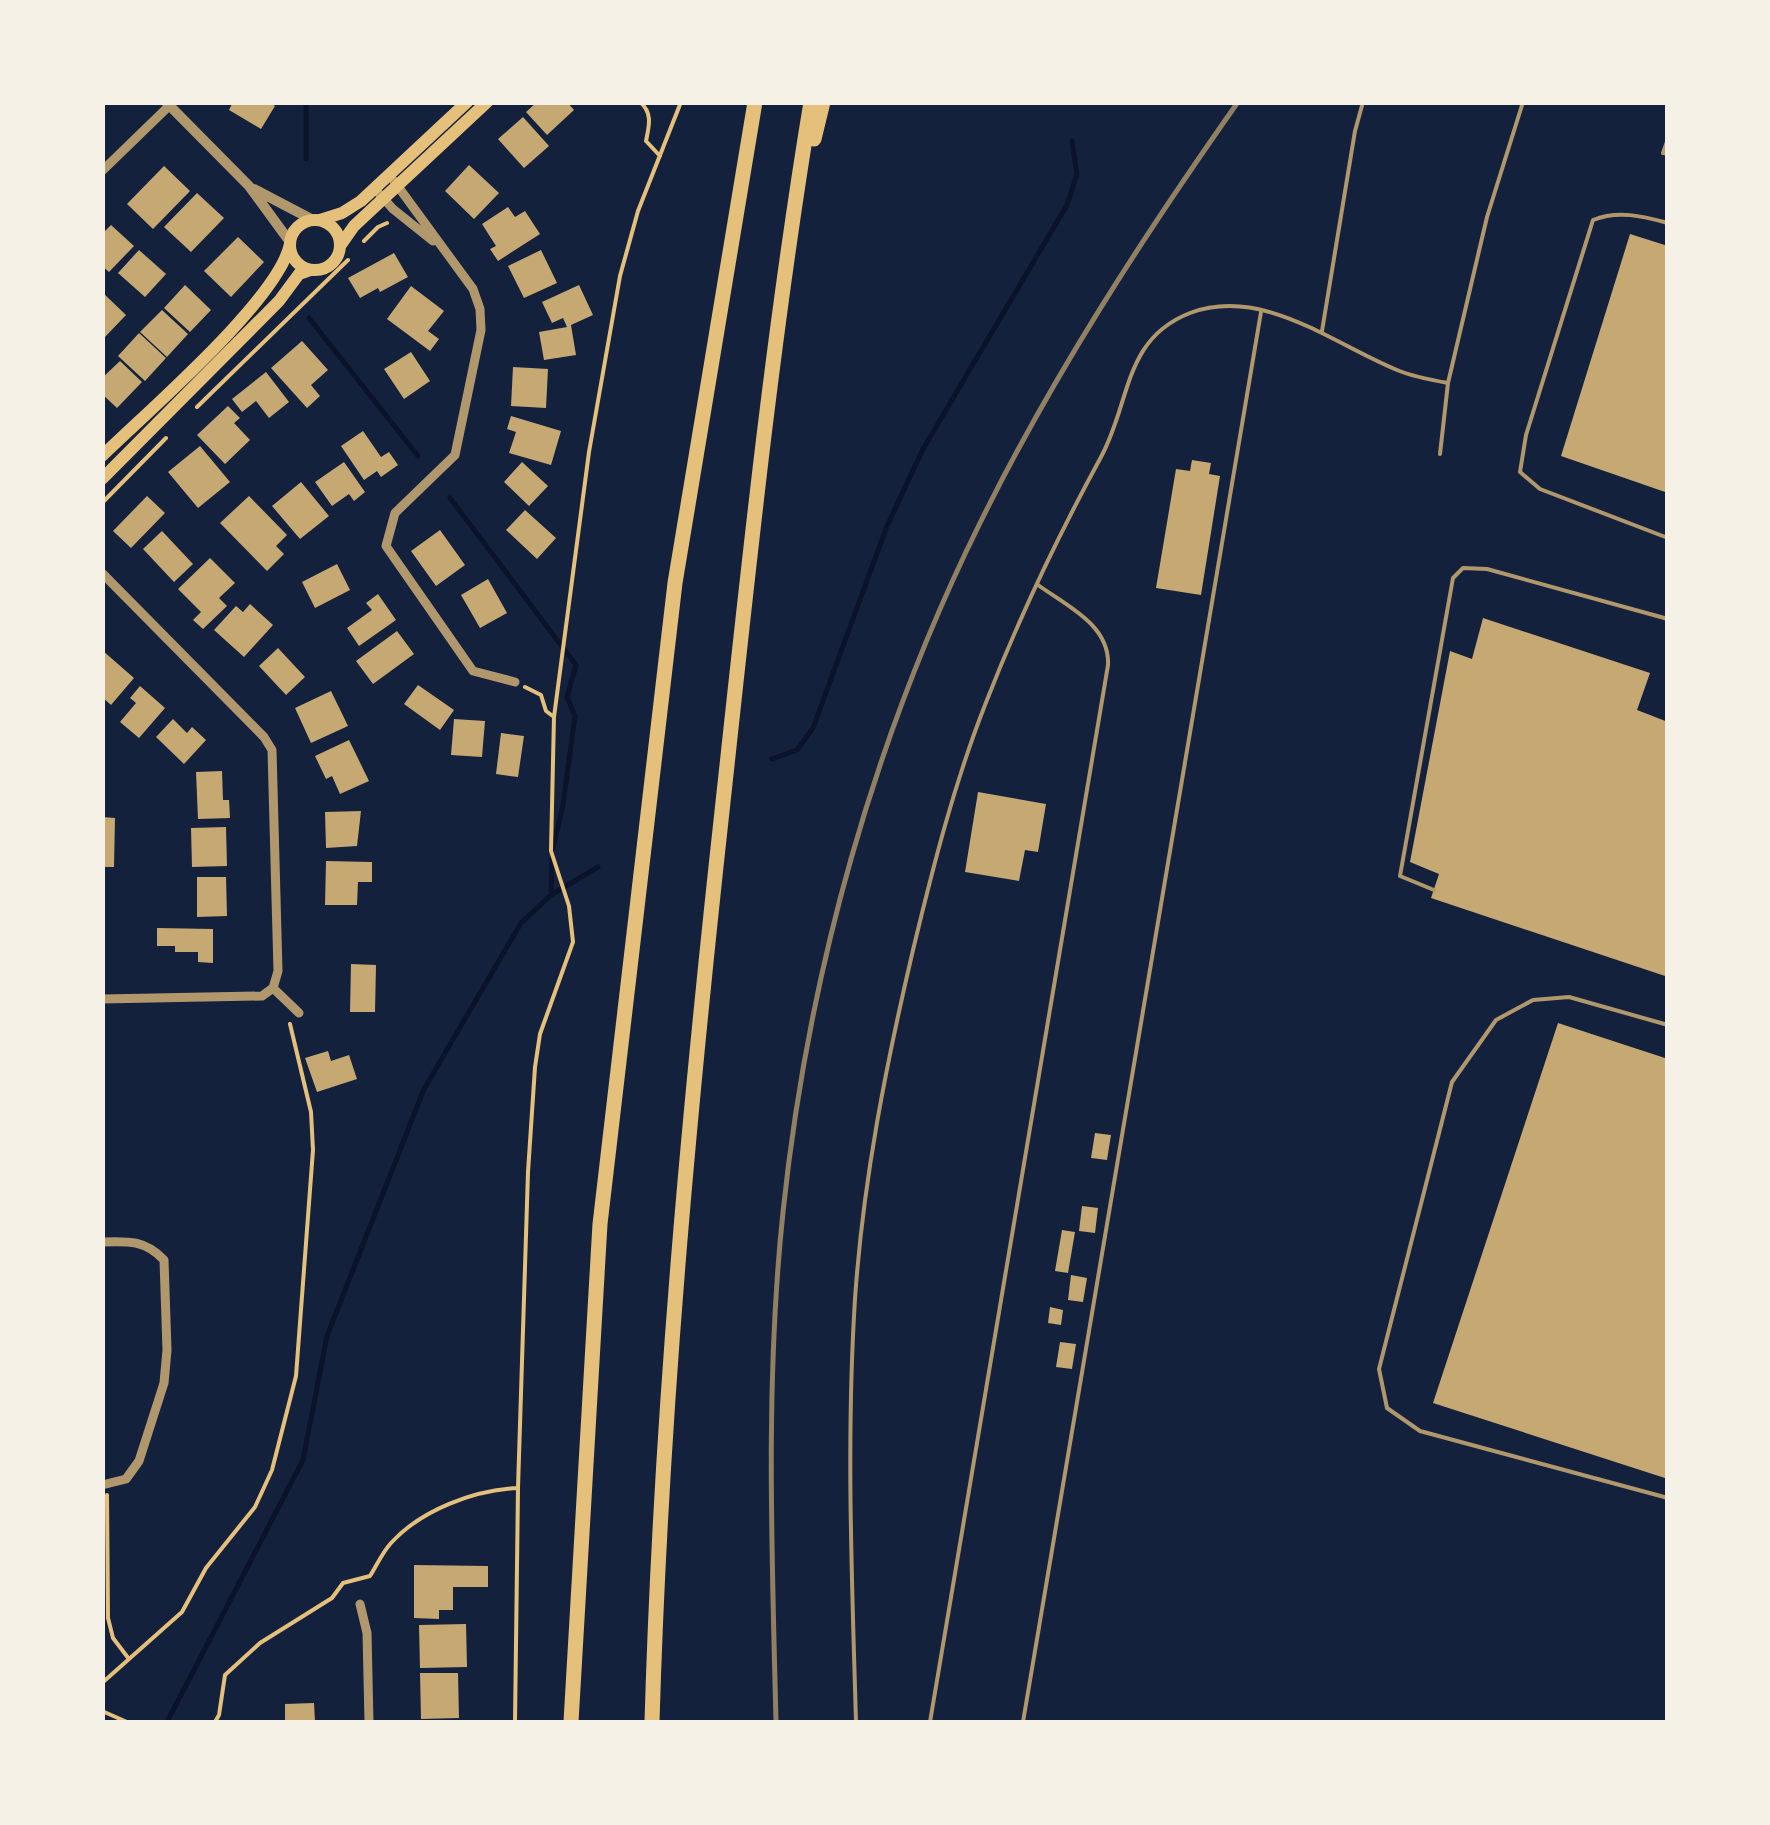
<svg xmlns="http://www.w3.org/2000/svg" width="1770" height="1825" viewBox="0 0 1770 1825" font-family="'Space Grotesk',sans-serif">
<rect width="100%" height="100%" fill="#14213d"/>
<g fill="none" stroke-linecap="round" stroke-linejoin="round">
<path stroke="#0b132b" stroke-width="5" d="M 306,159 L 306,102
M 309,318 L 418,456
M 450,498 L 576,665 L 567,697 L 575,716 L 563,805 L 553,848
M 772,759 L 797,750 L 813,728 L 887,526 L 923,449 L 1067,205 L 1077,174 L 1072,141
M 551,893 L 552,859
M 167,1722 L 303,1460 L 327,1336 L 424,1089 L 521,923 L 551,895 L 598,867"/>
</g>
<path fill="#c6a872" d="M 233,102 L 269,102 L 275,106 L 261,129 L 229,110 Z
M 537,102 L 567,102 L 574,110 L 547,135 L 526,112 Z
M 523,117 L 549,146 L 524,168 L 498,139 Z
M 469,165 L 499,193 L 474,219 L 445,191 Z
M 164,166 L 190,191 L 153,229 L 127,204 Z
M 197,193 L 224,218 L 191,252 L 164,227 Z
M 508,207 L 515,217 L 525,211 L 540,234 L 498,261 L 490,249 L 496,246 L 482,224 Z
M 111,225 L 134,246 L 109,272 L 102,266 L 102,234 Z
M 1630,234 L 1668,246 L 1668,493 L 1561,456 Z
M 238,237 L 264,262 L 231,297 L 204,271 Z
M 139,250 L 166,274 L 145,297 L 118,273 Z
M 541,250 L 557,283 L 524,298 L 508,266 Z
M 394,253 L 408,277 L 380,292 L 378,288 L 360,298 L 348,278 Z
M 185,285 L 211,310 L 190,332 L 164,308 Z
M 579,285 L 593,315 L 571,325 L 576,355 L 544,360 L 539,332 L 567,327 L 563,318 L 552,323 L 542,302 Z
M 411,286 L 444,311 L 428,331 L 439,339 L 430,351 L 387,319 Z
M 102,292 L 126,315 L 105,337 L 102,335 Z
M 162,310 L 188,334 L 167,357 L 140,332 Z
M 139,333 L 166,358 L 145,381 L 118,356 Z
M 302,341 L 328,370 L 311,385 L 320,396 L 307,408 L 271,368 Z
M 411,352 L 430,381 L 404,399 L 384,369 Z
M 120,361 L 142,382 L 117,408 L 102,394 L 102,378 Z
M 513,367 L 548,369 L 546,408 L 511,406 Z
M 266,372 L 289,402 L 269,418 L 256,401 L 242,412 L 232,399 Z
M 228,406 L 240,418 L 234,423 L 250,440 L 225,464 L 197,435 Z
M 511,416 L 561,431 L 551,465 L 509,453 L 516,432 L 507,429 Z
M 363,431 L 381,457 L 389,452 L 398,465 L 381,477 L 377,471 L 364,480 L 341,446 Z
M 200,446 L 230,482 L 198,508 L 168,472 Z
M 1192,460 L 1211,463 L 1209,474 L 1220,476 L 1201,595 L 1156,588 L 1176,469 L 1190,471 Z
M 344,462 L 365,492 L 354,501 L 349,494 L 332,506 L 315,482 Z
M 522,462 L 548,486 L 529,506 L 504,482 Z
M 301,482 L 329,516 L 300,539 L 272,506 Z
M 147,496 L 165,513 L 131,548 L 113,531 Z
M 249,496 L 287,535 L 276,546 L 284,554 L 267,571 L 220,523 Z
M 525,510 L 556,538 L 537,559 L 506,530 Z
M 440,530 L 465,565 L 436,586 L 411,551 Z
M 162,531 L 193,564 L 174,582 L 143,549 Z
M 210,558 L 235,583 L 219,598 L 227,606 L 203,629 L 193,620 L 201,612 L 178,589 Z
M 337,564 L 350,590 L 315,608 L 302,582 Z
M 488,579 L 507,613 L 480,628 L 461,595 Z
M 378,594 L 396,620 L 359,646 L 347,628 L 372,610 L 366,603 Z
M 250,604 L 273,625 L 244,657 L 214,630 L 236,606 L 243,612 Z
M 1483,618 L 1650,673 L 1637,710 L 1668,722 L 1668,977 L 1431,898 L 1439,874 L 1410,862 L 1450,651 L 1472,659 Z
M 397,631 L 414,654 L 373,684 L 356,661 Z
M 278,648 L 305,677 L 286,695 L 259,666 Z
M 102,650 L 134,678 L 111,705 L 102,697 Z
M 418,685 L 454,710 L 440,730 L 404,704 Z
M 140,686 L 165,708 L 139,738 L 120,722 L 136,703 L 130,698 Z
M 331,691 L 348,726 L 311,743 L 295,708 Z
M 173,719 L 187,733 L 192,727 L 206,740 L 184,764 L 156,737 Z
M 454,719 L 485,721 L 482,757 L 451,755 Z
M 501,733 L 524,736 L 518,777 L 496,774 Z
M 349,740 L 369,781 L 340,794 L 332,776 L 326,779 L 315,756 Z
M 222,771 L 223,800 L 229,800 L 230,818 L 198,819 L 196,772 Z
M 978,792 L 1046,804 L 1038,852 L 1025,850 L 1019,881 L 965,872 Z
M 361,811 L 357,846 L 326,848 L 325,812 Z
M 102,817 L 115,818 L 114,867 L 102,867 Z
M 226,827 L 227,866 L 192,867 L 191,828 Z
M 326,861 L 372,862 L 372,882 L 358,882 L 357,905 L 325,905 Z
M 197,877 L 226,877 L 227,916 L 197,917 Z
M 157,928 L 213,929 L 213,963 L 198,962 L 198,952 L 175,952 L 175,946 L 157,946 Z
M 351,964 L 376,965 L 375,1012 L 350,1012 Z
M 1558,1023 L 1668,1059 L 1668,1479 L 1433,1403 Z
M 328,1051 L 331,1061 L 349,1055 L 357,1079 L 317,1092 L 305,1058 Z
M 1095,1133 L 1111,1135 L 1107,1160 L 1091,1158 Z
M 1082,1206 L 1098,1208 L 1095,1233 L 1079,1231 Z
M 1062,1230 L 1075,1232 L 1068,1273 L 1055,1271 Z
M 1071,1275 L 1087,1278 L 1083,1302 L 1068,1300 Z
M 1050,1307 L 1063,1310 L 1061,1325 L 1048,1323 Z
M 1060,1342 L 1076,1344 L 1072,1369 L 1056,1367 Z
M 414,1565 L 488,1566 L 488,1587 L 453,1587 L 453,1610 L 439,1610 L 439,1619 L 414,1618 Z
M 466,1624 L 467,1667 L 420,1668 L 419,1625 Z
M 420,1673 L 458,1673 L 459,1718 L 421,1719 Z
M 314,1703 L 315,1722 L 285,1722 L 285,1704 Z"/>
<g fill="none" stroke-linecap="round" stroke-linejoin="round">
<path stroke="#e5c07b" stroke-width="4" d="M 640,102 C 653,113 649,126 646,141 L 660,156
M 364,241 L 378,227 L 387,223
M 197,407 L 348,260
M 102,503 L 166,438
M 525,687 L 541,695 L 546,711 L 554,717
M 107,1495 L 108,1618 L 113,1638 L 129,1659
M 102,1683 L 182,1612 L 206,1568 L 255,1507 L 272,1470 L 296,1376 L 313,1150 L 311,1112 L 290,1024
M 102,1711 L 127,1722
M 215,1722 L 219,1715 L 225,1675 L 260,1643 L 332,1598 L 343,1583 L 370,1576 C 377,1565 382,1553 391,1543 C 421,1510 474,1490 518,1488
M 515,1722 L 518,1488 L 528,1172 L 535,1067 L 540,1034 L 573,942 L 569,906 L 551,851 L 554,717 L 589,452 L 620,276 L 638,211 L 681,102"/>
<path stroke="#b1986c" stroke-width="4" d="M 1668,139 L 1663,153 L 1668,154
M 1668,223 C 1642,216 1618,210 1593,220 L 1526,435 L 1520,472 L 1540,489 L 1668,538
M 1322,331 L 1355,131 L 1363,102
M 1440,454 L 1448,383
M 1434,890 L 1400,876 L 1453,578 L 1463,568 L 1487,569 L 1668,619
M 1668,1025 L 1569,997 L 1533,1000 L 1496,1020 L 1452,1082 L 1379,1369 L 1387,1408 L 1420,1431 L 1668,1498
M 856,1722 C 852,1581 846,1440 855,1299 C 863,1181 886,1065 913,950 C 933,867 954,784 985,705 C 1018,620 1058,536 1101,457 C 1131,402 1123,339 1190,313 C 1263,286 1333,344 1397,370 C 1414,377 1431,380 1448,383 L 1487,217 L 1523,102
M 930,1722 L 1108,665 C 1110,625 1067,606 1038,585
M 1023,1722 L 1261,312"/>
<path stroke="#b1986c" stroke-width="9" d="M 102,171 L 169,106
M 394,181 L 473,289 L 480,309 L 481,330 L 455,455 L 395,513 L 386,546 L 473,671 L 515,682
M 375,189 L 393,209 L 433,241
M 102,573 L 264,737 L 272,750 L 278,971 L 273,988 L 262,996 L 102,999
M 273,988 L 299,1013
M 102,1242 C 128,1241 145,1240 164,1260 L 167,1350 L 164,1383 L 139,1461 L 126,1479 L 102,1485
M 360,1604 L 367,1633 L 369,1722"/>
<path stroke="#b1986c" stroke-width="10" d="M 166,102 L 249,186 L 290,242
M 254,189 L 313,220"/>
<path stroke="#e5c07b" stroke-width="12" d="M290 245a25 25 0 1 1 50 0a25 25 0 1 1-50 0Z
M 320,220 L 342,213 L 361,201 L 467,102
M 340,246 L 354,226 L 487,102
M 102,456 C 147,412 279,299 290,244
M 102,479 L 279,301 L 299,274 L 310,270"/>
<path stroke="#e5c07b" stroke-width="15" d="M 814,139 L 823,102
M 571,1722 L 600,1224 L 675,583 L 755,102
M 652,1722 C 661,1411 690,1102 724,793 C 749,562 773,332 811,102"/>
<path stroke="#918062" stroke-width="5" d="M 776,1722 C 772,1552 765,1382 783,1212 C 808,974 874,737 980,523 C 1053,375 1143,237 1238,102"/>
</g>
<rect width="1770" height="1825" fill="none" stroke="#f6f1e7" stroke-width="210"/>
</svg>
